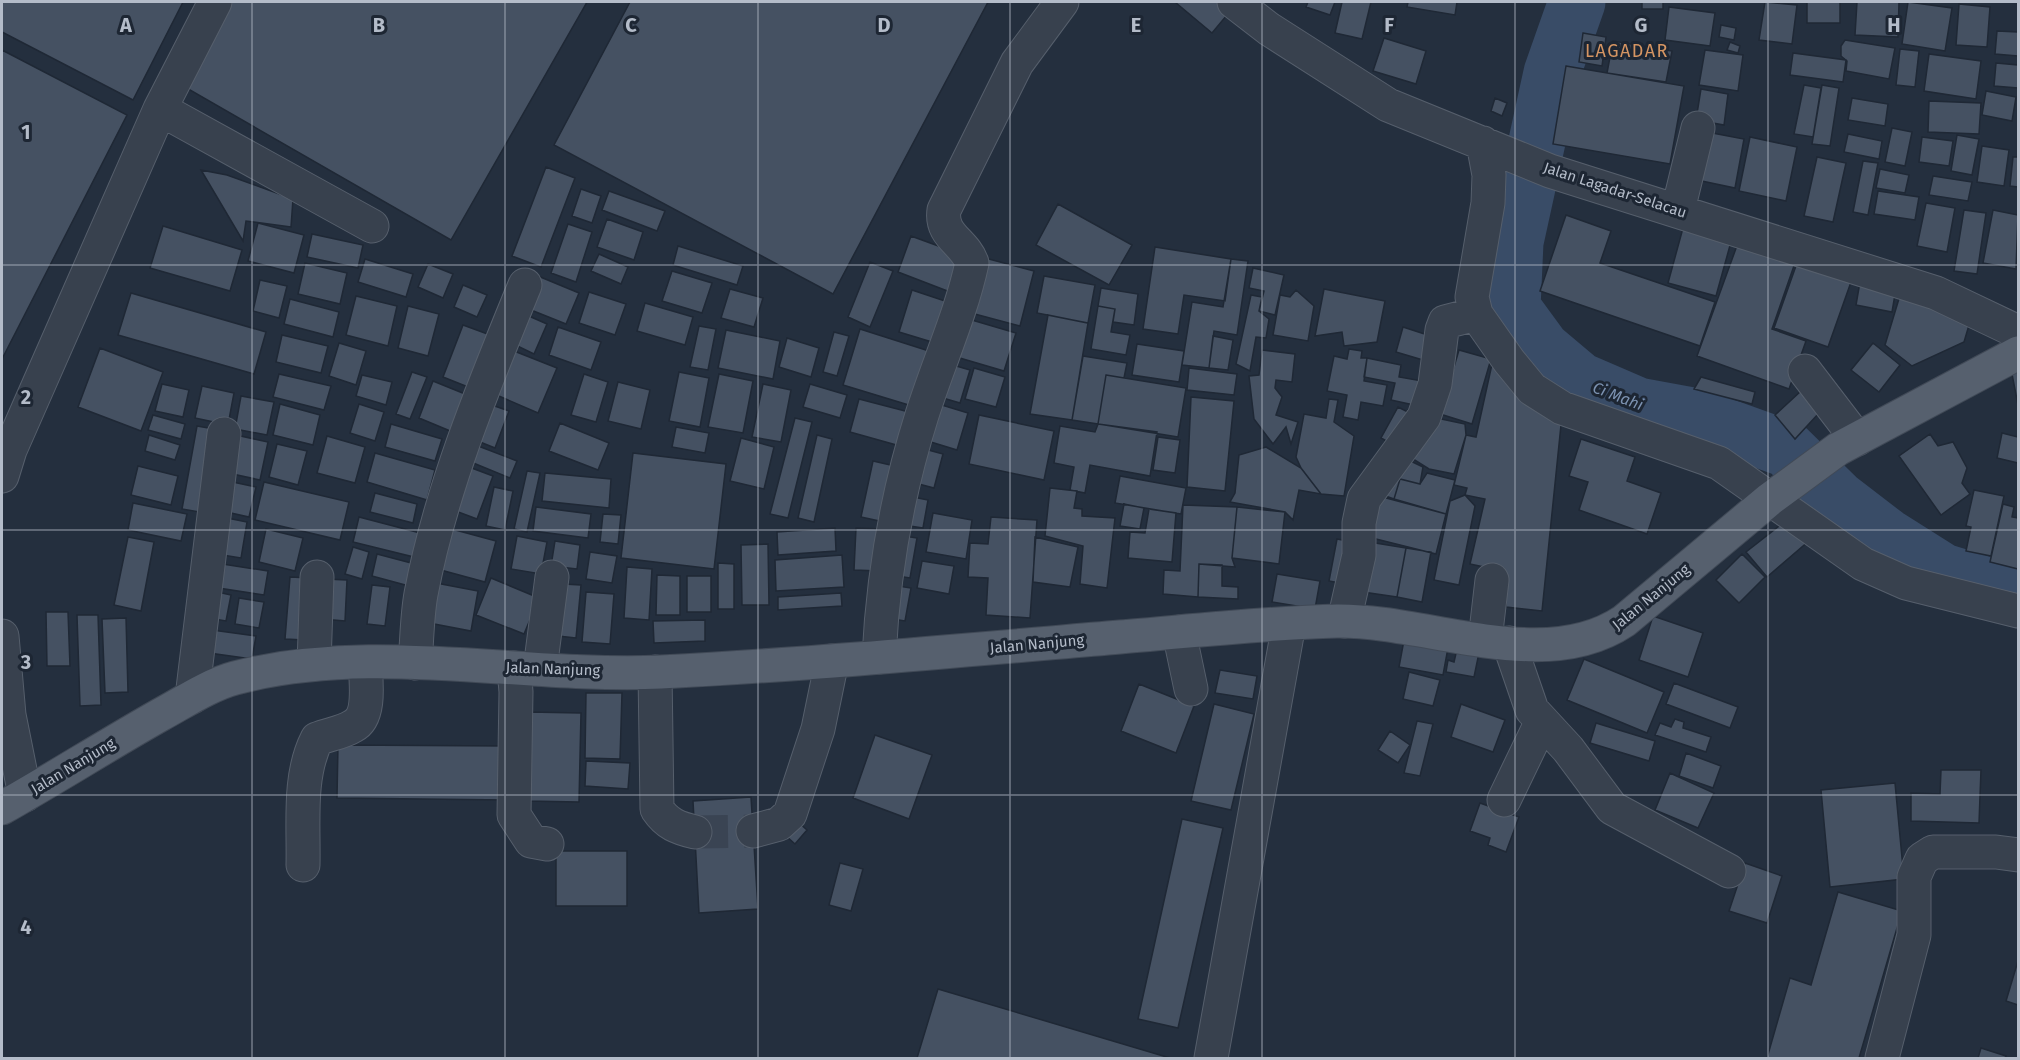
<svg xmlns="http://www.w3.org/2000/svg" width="2020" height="1060" viewBox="0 0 2020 1060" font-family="'Fira Sans',sans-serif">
<rect width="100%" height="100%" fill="#242f3e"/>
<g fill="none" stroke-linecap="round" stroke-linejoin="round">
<path stroke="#394c67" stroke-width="57" d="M 1577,2 L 1552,73 L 1515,242 L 1512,308 L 1542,349 L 1580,381 L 1638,406 L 1698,417 L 1787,449 L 1839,500 L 1886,536 L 1943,572 L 2018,595"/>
</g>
<path fill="#455162" stroke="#1f2835" stroke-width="1.5" d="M 2,2 L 183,2 L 133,100 L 2,32 Z
M 232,2 L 587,2 L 451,240 L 183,86 Z
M 630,2 L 988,2 L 833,294 L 554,145 Z
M 1175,2 L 1222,2 L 1232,9 L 1212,33 Z
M 1308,2 L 1335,2 L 1330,15 L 1306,7 Z
M 1342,2 L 1371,2 L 1362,39 L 1335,33 Z
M 1408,2 L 1457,2 L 1455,15 L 1407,7 Z
M 1642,2 L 1663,2 L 1663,9 L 1642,9 Z
M 1765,2 L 1797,5 L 1792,44 L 1759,40 Z
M 1807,2 L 1840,2 L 1840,23 L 1807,23 Z
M 1857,2 L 1899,2 L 1898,37 L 1855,35 Z
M 1908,2 L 1952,8 L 1945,51 L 1902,44 Z
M 1959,4 L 1990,7 L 1987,47 L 1956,45 Z
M 1669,7 L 1715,13 L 1710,46 L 1665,40 Z
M 1721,25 L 1736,28 L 1734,40 L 1719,37 Z
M 1997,31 L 2018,32 L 2018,56 L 1995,54 Z
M 1583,33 L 1606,37 L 1602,66 L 1579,62 Z
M 1384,38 L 1426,51 L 1416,84 L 1373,71 Z
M 1845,40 L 1895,48 L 1889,79 L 1846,71 L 1847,61 L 1841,56 L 1841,46 Z
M 1613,41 L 1672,51 L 1666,82 L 1607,73 Z
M 1730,42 L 1740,46 L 1738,53 L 1727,50 Z
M 1900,49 L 1919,51 L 1915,87 L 1896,85 Z
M 2,50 L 127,115 L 2,359 Z
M 1705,50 L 1743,55 L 1738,91 L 1699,85 Z
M 1793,53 L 1846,60 L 1843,82 L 1790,75 Z
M 1929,54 L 1981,61 L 1976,99 L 1924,91 Z
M 1996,63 L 2018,65 L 2018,88 L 1994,86 Z
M 1566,66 L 1684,86 L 1670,164 L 1553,144 Z
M 1804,85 L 1821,88 L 1813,137 L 1794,134 Z
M 1822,85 L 1839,88 L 1830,146 L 1812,144 Z
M 1701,89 L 1728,94 L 1724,125 L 1696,120 Z
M 1986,91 L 2016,97 L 2012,121 L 1982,115 Z
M 1495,98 L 1507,103 L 1502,116 L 1491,111 Z
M 1852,98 L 1888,104 L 1885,126 L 1848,120 Z
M 1929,101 L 1981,103 L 1979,134 L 1928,132 Z
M 1892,128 L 1912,132 L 1905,166 L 1885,162 Z
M 1707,132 L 1744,139 L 1735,188 L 1697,180 Z
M 1848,134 L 1882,141 L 1879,159 L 1844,152 Z
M 1957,135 L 1979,139 L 1972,175 L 1951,171 Z
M 1750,137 L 1797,147 L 1786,201 L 1739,191 Z
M 1922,137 L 1953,141 L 1949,166 L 1919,162 Z
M 1982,146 L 2009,150 L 2004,186 L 1977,182 Z
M 1817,157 L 1846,163 L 1833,222 L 1804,216 Z
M 2013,157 L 2018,157 L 2018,187 L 2010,186 Z
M 1863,161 L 1878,163 L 1868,215 L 1853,212 Z
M 546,167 L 575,178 L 541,267 L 512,256 Z
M 1880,169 L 1909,175 L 1905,193 L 1876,188 Z
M 201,170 L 227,175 L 293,199 L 291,227 L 246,221 L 243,241 Z
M 1933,176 L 1972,182 L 1968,201 L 1929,195 Z
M 581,189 L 601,196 L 592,223 L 572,216 Z
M 609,191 L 665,211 L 657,231 L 602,210 Z
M 1878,191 L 1919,197 L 1915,220 L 1874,214 Z
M 1926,203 L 1955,208 L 1947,252 L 1917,246 Z
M 1058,204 L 1132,245 L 1109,285 L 1036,245 Z
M 1964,210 L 1986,213 L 1977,274 L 1954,271 Z
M 1993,210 L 2018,215 L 2016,269 L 1983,263 Z
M 1566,215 L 1611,231 L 1600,263 L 1715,302 L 1700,346 L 1540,291 Z
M 1686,217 L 1734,231 L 1716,296 L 1668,283 Z
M 607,219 L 643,232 L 634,260 L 597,247 Z
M 258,223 L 304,235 L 294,273 L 248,261 Z
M 568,224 L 592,232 L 576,282 L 551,273 Z
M 163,226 L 242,250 L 230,291 L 150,268 Z
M 312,234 L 363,245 L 358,268 L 307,257 Z
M 911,236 L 963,255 L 950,292 L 898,272 Z
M 1739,240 L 1796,260 L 1772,329 L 1806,341 L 1789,389 L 1697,356 Z
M 678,246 L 743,266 L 737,285 L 673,265 Z
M 1155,247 L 1231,259 L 1225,301 L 1184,295 L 1178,334 L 1143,329 Z
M 599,254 L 628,267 L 621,284 L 591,271 Z
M 985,258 L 1034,271 L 1020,326 L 971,313 Z
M 365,259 L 413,274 L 406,297 L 358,282 Z
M 1231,259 L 1248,261 L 1237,335 L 1214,331 L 1209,368 L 1182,365 L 1192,302 L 1223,307 Z
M 870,262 L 893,271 L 870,327 L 848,317 Z
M 305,263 L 347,273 L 340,304 L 298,294 Z
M 1797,263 L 1851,282 L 1828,347 L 1774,328 Z
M 428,264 L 453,274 L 443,298 L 418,287 Z
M 1253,268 L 1284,275 L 1275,315 L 1259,311 L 1264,291 L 1249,288 Z
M 672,271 L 712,283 L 702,313 L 662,301 Z
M 538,276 L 579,293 L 566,324 L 526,308 Z
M 1044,276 L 1095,285 L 1088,323 L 1037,313 Z
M 1861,276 L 1897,283 L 1892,312 L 1856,305 Z
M 260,280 L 287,286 L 279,318 L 253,311 Z
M 463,285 L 487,295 L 477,317 L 454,307 Z
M 1101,288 L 1138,294 L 1134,325 L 1113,322 L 1115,309 L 1098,306 Z
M 730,289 L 763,298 L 754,327 L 721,318 Z
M 1324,289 L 1385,301 L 1377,342 L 1344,346 L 1342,332 L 1315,336 Z
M 912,290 L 945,301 L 932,342 L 899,332 Z
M 1296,290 L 1314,306 L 1308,341 L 1273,335 L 1280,295 L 1290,297 Z
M 589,292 L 626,304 L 615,335 L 579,323 Z
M 1901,292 L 1972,315 L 1964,342 L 1912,366 L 1885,345 Z
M 131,293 L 266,332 L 254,374 L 118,335 Z
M 1251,295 L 1262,297 L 1259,311 L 1269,319 L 1266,338 L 1256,337 L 1250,371 L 1236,364 Z
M 356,296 L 397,306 L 388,346 L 346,335 Z
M 290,299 L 339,312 L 333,337 L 284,324 Z
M 645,303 L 693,317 L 685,345 L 637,331 Z
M 408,306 L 439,314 L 428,356 L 398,348 Z
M 1098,306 L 1115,309 L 1111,332 L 1130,335 L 1126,355 L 1091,349 Z
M 522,313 L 547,324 L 534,354 L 509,342 Z
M 1048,315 L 1088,323 L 1072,420 L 1030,414 Z
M 965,318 L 1016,333 L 1004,371 L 953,356 Z
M 463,325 L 493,336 L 473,389 L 443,377 Z
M 699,326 L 716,329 L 708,370 L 690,367 Z
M 558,327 L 601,342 L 591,370 L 549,355 Z
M 1403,327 L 1440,339 L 1433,363 L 1396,352 Z
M 860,329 L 929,351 L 912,406 L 843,385 Z
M 726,330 L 780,341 L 773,379 L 718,368 Z
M 834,332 L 849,336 L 837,376 L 823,372 Z
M 282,335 L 328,346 L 321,373 L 276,362 Z
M 1213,336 L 1233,340 L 1228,370 L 1209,368 Z
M 787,338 L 819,348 L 811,377 L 779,367 Z
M 339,343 L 366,351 L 356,385 L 329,376 Z
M 1873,343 L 1900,365 L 1879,392 L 1851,370 Z
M 1137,344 L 1184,351 L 1179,382 L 1132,375 Z
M 100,348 L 163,372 L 141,431 L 78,407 Z
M 509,349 L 557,368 L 538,413 L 492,393 Z
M 1349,349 L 1362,351 L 1361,358 L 1367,358 L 1364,381 L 1387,385 L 1383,406 L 1361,402 L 1358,420 L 1343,417 L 1347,395 L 1327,391 L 1334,356 L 1347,359 Z
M 1262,350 L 1295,354 L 1292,382 L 1276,380 L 1275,388 L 1282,397 L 1276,415 L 1298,422 L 1291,444 L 1286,427 L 1273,444 L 1254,419 L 1249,376 L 1259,375 Z
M 1459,350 L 1491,359 L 1472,424 L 1440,414 Z
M 1494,355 L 1561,425 L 1542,611 L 1506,607 L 1506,578 L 1484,567 L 1470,564 L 1485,499 L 1465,495 L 1467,488 L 1454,485 L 1466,435 L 1476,437 Z
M 1083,356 L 1127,363 L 1124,378 L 1106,375 L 1098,424 L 1072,420 Z
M 1367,358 L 1401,365 L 1399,377 L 1428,382 L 1423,407 L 1391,400 L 1395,383 L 1364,377 Z
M 946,363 L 970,370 L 960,403 L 936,396 Z
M 2018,367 L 2018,405 L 2011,369 Z
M 974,368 L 1005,377 L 996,407 L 965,399 Z
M 1189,368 L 1237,374 L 1234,395 L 1187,390 Z
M 412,372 L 427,377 L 410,419 L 396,414 Z
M 679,372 L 709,378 L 700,427 L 669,421 Z
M 279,374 L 331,386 L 324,410 L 273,397 Z
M 584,374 L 608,382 L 596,422 L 571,415 Z
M 719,374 L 753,381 L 743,433 L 708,427 Z
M 362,375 L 392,382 L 386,405 L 356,396 Z
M 1106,375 L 1186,388 L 1178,437 L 1098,424 Z
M 1701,377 L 1755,392 L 1752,404 L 1694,389 Z
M 433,381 L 470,396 L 455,433 L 419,418 Z
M 618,382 L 650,390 L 641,429 L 608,421 Z
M 162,384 L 189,390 L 183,417 L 155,411 Z
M 763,384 L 791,390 L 781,442 L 752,437 Z
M 810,384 L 847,395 L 840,418 L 803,407 Z
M 202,386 L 234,393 L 228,425 L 195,418 Z
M 1801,391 L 1819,413 L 1795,439 L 1775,415 Z
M 241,396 L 274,402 L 267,435 L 235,429 Z
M 1191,397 L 1234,401 L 1225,491 L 1187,487 Z
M 859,399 L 909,412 L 900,446 L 850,432 Z
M 1329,399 L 1338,400 L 1334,422 L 1354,436 L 1344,496 L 1321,494 L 1301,468 L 1296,457 L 1304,414 L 1326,418 Z
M 932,402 L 968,413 L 957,450 L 921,439 Z
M 280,404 L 320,415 L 313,445 L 273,435 Z
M 359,404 L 384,412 L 375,441 L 350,433 Z
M 489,404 L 509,411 L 495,448 L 475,440 Z
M 1398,407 L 1416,416 L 1399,448 L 1381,438 Z
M 153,415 L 185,424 L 181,439 L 148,430 Z
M 979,415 L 1054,431 L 1044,480 L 969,464 Z
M 1427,416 L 1465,424 L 1466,435 L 1454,474 L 1429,469 L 1405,454 Z
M 795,418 L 812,422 L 788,518 L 770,514 Z
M 560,423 L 609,443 L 598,470 L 549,451 Z
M 391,424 L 442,439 L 435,461 L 385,447 Z
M 1098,424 L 1157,432 L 1150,476 L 1090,465 L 1085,493 L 1070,490 L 1074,467 L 1054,463 L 1060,426 L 1095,432 Z
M 197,426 L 220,430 L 205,513 L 182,509 Z
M 676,427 L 709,433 L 705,453 L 672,447 Z
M 2002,433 L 2018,437 L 2018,463 L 1997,458 Z
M 1930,434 L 1938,446 L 1953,442 L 1967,468 L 1962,483 L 1970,494 L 1941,515 L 1899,456 Z
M 149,435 L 180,445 L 175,460 L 145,451 Z
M 236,435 L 268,442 L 260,480 L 228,473 Z
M 817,435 L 832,439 L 814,522 L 798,518 Z
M 327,436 L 365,447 L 355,483 L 317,473 Z
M 1158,437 L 1180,440 L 1175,473 L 1153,470 Z
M 741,438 L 774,447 L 764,489 L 730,481 Z
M 1581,439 L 1635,457 L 1627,481 L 1661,493 L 1647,534 L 1579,510 L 1588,482 L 1569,476 Z
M 277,444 L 307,451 L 298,485 L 269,477 Z
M 473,444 L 517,461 L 510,478 L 466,460 Z
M 1266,447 L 1301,468 L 1321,494 L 1299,490 L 1293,520 L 1285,512 L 1230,502 L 1235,493 L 1239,455 Z
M 921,448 L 943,454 L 934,488 L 911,482 Z
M 375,453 L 435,470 L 427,500 L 367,482 Z
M 633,453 L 726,464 L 714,569 L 621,558 Z
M 1396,454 L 1423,467 L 1420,484 L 1400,479 L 1394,499 L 1377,493 Z
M 873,461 L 895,466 L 884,522 L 861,517 Z
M 461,464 L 493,476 L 477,519 L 445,507 Z
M 138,466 L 178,476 L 171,505 L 131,495 Z
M 527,471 L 540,473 L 527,532 L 514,529 Z
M 545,473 L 611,479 L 609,508 L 542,501 Z
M 1427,473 L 1455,480 L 1446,514 L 1394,499 L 1400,479 L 1420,484 Z
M 1120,476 L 1186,488 L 1181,514 L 1115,503 Z
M 228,481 L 256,487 L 249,517 L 222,511 Z
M 264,482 L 349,502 L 340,540 L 255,520 Z
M 494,487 L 513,491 L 505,530 L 486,526 Z
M 1050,488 L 1077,491 L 1074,508 L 1082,509 L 1082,516 L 1115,518 L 1107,588 L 1080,584 L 1083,546 L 1045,536 Z
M 1974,490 L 2004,496 L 1991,556 L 1966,551 L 1971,527 L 1966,526 Z
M 375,493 L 417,504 L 413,523 L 370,512 Z
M 1375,495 L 1446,514 L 1436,554 L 1364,536 Z
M 1465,495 L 1475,506 L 1459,585 L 1434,580 L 1450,501 Z
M 908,496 L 928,500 L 923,528 L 903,525 Z
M 133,503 L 187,514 L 181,541 L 128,530 Z
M 1124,504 L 1144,508 L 1140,529 L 1120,526 Z
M 2003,504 L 2014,507 L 2012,517 L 2018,518 L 2018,569 L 1990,562 Z
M 1183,505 L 1237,507 L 1232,558 L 1235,567 L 1199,564 L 1198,597 L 1163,594 L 1164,570 L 1180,571 Z
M 536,507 L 591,514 L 588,538 L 533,531 Z
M 1237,507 L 1285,512 L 1279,564 L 1232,558 Z
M 1149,509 L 1176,513 L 1172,562 L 1128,558 L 1130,532 L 1145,533 Z
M 933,513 L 972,520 L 966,559 L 926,552 Z
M 603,514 L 621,515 L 618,544 L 600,542 Z
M 222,517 L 247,522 L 241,558 L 216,554 Z
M 359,517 L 424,534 L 418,558 L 353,542 Z
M 991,517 L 1037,520 L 1030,618 L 986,615 L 988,578 L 968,577 L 970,543 L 988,544 Z
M 1788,519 L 1810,540 L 1767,577 L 1746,552 Z
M 448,528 L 496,541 L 485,582 L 437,569 Z
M 835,528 L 836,551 L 778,555 L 777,532 Z
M 856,528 L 882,529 L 880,571 L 854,570 Z
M 266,529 L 303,538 L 295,571 L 259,562 Z
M 898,535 L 917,538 L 910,578 L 891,575 Z
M 517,536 L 547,542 L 541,574 L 511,569 Z
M 128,537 L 154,542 L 141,611 L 114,605 Z
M 1035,537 L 1078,547 L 1070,587 L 1033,582 Z
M 1337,539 L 1358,543 L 1350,585 L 1329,581 Z
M 555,541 L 580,545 L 577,569 L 551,566 Z
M 1363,541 L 1406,548 L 1397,597 L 1356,591 Z
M 768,544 L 769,605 L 742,605 L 741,545 Z
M 353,547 L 369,552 L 362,579 L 345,574 Z
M 1406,548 L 1431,552 L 1422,602 L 1397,597 Z
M 590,552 L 617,556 L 612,583 L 586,579 Z
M 377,554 L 415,564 L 409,586 L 372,576 Z
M 1742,554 L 1765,577 L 1739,603 L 1716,580 Z
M 842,555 L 844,587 L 776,591 L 775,560 Z
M 922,561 L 954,566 L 949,594 L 917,588 Z
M 216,563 L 268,571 L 264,595 L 212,587 Z
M 718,563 L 734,564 L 734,609 L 718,609 Z
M 1199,564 L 1222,565 L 1222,586 L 1238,587 L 1238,599 L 1198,597 Z
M 627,567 L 652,569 L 649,620 L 624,618 Z
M 1277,574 L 1320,581 L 1315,609 L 1272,602 Z
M 657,575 L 680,576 L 680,615 L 656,615 Z
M 687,576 L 711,576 L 711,612 L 687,612 Z
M 290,577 L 310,578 L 304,640 L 285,639 Z
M 491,578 L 539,598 L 524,634 L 476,615 Z
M 325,579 L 347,580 L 345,621 L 322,619 Z
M 436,583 L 478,591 L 471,631 L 429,623 Z
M 563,584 L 581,585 L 576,638 L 558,636 Z
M 372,585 L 390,587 L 385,626 L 367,624 Z
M 892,585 L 911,588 L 905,621 L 886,618 Z
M 213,591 L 231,595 L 226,621 L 208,618 Z
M 586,592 L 614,594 L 610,644 L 582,642 Z
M 841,593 L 842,606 L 778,610 L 778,597 Z
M 239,598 L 264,602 L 259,628 L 235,624 Z
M 46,612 L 68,612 L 70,666 L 47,666 Z
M 77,615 L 98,615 L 101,705 L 80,706 Z
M 1653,616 L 1703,633 L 1688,677 L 1639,660 Z
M 126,618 L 128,692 L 105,693 L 102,619 Z
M 705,620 L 705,641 L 654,643 L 653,621 Z
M 212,630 L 256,636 L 252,659 L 209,653 Z
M 1404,640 L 1448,648 L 1443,675 L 1399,667 Z
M 1457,649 L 1479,653 L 1474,677 L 1446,672 L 1448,660 L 1454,662 Z
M 1584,659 L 1664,692 L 1647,733 L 1567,700 Z
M 1220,670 L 1257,676 L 1253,699 L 1215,693 Z
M 1409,672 L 1440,680 L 1433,706 L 1403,699 Z
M 1674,683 L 1738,707 L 1730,728 L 1666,704 Z
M 1139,684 L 1194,706 L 1176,753 L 1121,731 Z
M 586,693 L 622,693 L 620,759 L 585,758 Z
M 1214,704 L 1254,714 L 1231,810 L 1191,801 Z
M 1461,704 L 1505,720 L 1493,752 L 1451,737 Z
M 528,712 L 581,713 L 579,802 L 527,801 Z
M 1675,719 L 1684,722 L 1683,728 L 1711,737 L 1706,752 L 1655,735 L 1660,723 L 1671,727 Z
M 1417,721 L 1433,724 L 1420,776 L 1404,773 Z
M 1596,723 L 1655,741 L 1649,761 L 1590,743 Z
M 1390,731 L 1410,745 L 1398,763 L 1378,750 Z
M 875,735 L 932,755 L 909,819 L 853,798 Z
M 338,745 L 508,746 L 508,800 L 337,798 Z
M 1686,753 L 1721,766 L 1713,788 L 1679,776 Z
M 586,761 L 630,763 L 628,789 L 585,786 Z
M 1941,770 L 1981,770 L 1979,823 L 1911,821 L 1911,793 L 1940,794 Z
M 1670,773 L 1714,793 L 1698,828 L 1655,810 Z
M 1895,783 L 1904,879 L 1830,887 L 1821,790 Z
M 751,797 L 758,909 L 699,913 L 693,801 Z
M 1480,803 L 1519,817 L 1506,852 L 1488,845 L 1490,838 L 1470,831 Z
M 1182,819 L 1223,828 L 1178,1028 L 1138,1019 Z
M 798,822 L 807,830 L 795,844 L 785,835 Z
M 556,851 L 627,851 L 627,906 L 556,906 Z
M 840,863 L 863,869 L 851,911 L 829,905 Z
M 1745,863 L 1782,876 L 1767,923 L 1729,911 Z
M 1838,892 L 1902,911 L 1859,1058 L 1767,1058 L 1790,978 L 1811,985 Z
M 2018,961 L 2018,1005 L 2006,1001 Z
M 938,989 L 1170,1058 L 917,1058 Z
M 1981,1048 L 2006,1056 L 2005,1058 L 1978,1058 Z"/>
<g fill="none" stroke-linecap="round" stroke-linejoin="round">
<path stroke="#3a4453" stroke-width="33" stroke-dasharray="33 16" stroke-linecap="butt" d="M 695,832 L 753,831"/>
<g stroke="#565f6c" stroke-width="35">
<path id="minor" d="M 1234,2 L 1269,29 L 1388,105 L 1550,171 L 1936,293 L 2018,332
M 160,109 L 372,226
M 1483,143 L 1489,175 L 1488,203 L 1472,297 L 1476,314 L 1509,361 L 1532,389 L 1562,408 L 1719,463 L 1863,564 L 1906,583 L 2018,611
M 1678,210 L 1698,128
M 1805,371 L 1857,439
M 2,476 L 10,450 L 160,109 L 215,2
M 1344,621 L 1359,555 L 1359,523 L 1364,499 L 1424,417 L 1435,384 L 1442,330 L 1445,322 L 1476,314
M 1179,632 L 1191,689
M 2,636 L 9,715 L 25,795
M 1485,640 L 1492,580
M 1509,643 L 1532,710 L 1568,749 L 1612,808 L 1729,871
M 879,657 C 883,574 897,494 922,415 C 938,364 961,314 972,263 C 965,242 940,236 944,210 L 1017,63 L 1062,2
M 415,663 C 417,640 417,616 421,594 C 441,488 484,385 525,285
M 314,664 L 317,577
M 514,668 L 516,692 L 514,815 L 531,841 L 547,844
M 540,669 L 552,577
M 655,672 L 657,809 C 667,824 678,828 695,832
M 192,697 L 224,434
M 1504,800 L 1542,721
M 753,831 L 779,824 L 790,814 L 818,729 L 832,661
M 303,865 C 304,824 298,776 317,739 C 329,734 342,733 353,726 C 371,717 366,681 365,663
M 1211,1058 L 1289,624
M 1882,1058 L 1914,935 L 1914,877 L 1922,859 L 1933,852 L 1996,852 L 2018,855"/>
</g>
<g stroke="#414a57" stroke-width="35">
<path id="major" d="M 2,808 C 55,778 107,745 160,715 C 184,702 209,685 235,678 C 374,642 520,678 661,672 C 814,664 967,650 1120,637 C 1192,631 1265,623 1337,621 C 1427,620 1544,675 1624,621 L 1770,499 L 1838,449 L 2018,353"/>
</g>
<use href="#minor" stroke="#38414e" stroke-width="33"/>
<use href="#major" stroke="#56606e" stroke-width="33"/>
</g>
<path fill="none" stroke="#b4bcc9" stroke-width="1.5" stroke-opacity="0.55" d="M 252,2 L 252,1058M 505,2 L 505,1058M 758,2 L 758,1058M 1010,2 L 1010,1058M 1262,2 L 1262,1058M 1515,2 L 1515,1058M 1768,2 L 1768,1058M 2,265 L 2018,265M 2,530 L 2018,530M 2,795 L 2018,795"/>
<g text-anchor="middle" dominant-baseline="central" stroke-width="6" stroke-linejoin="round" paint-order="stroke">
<g font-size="15" fill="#b4bcc9" stroke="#1d2633">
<text transform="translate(1615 190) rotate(18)">Jalan Lagadar-Selacau</text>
<text transform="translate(1651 597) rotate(-39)">Jalan Nanjung</text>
<text transform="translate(1037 644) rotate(-5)">Jalan Nanjung</text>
<text transform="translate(553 669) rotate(2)">Jalan Nanjung</text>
<text transform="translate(73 766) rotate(-31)">Jalan Nanjung</text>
</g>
<g font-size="16" font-style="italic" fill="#7c92b1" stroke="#1d2633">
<text transform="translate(1618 396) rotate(21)">Ci Mahi</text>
</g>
<g font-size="18" letter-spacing="1.5" fill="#d59563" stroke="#1d2633">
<text x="1627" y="51">LAGADAR</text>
</g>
</g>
<g font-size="20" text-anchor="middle" font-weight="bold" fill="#b4bcc9" stroke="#1d2633" stroke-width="6" stroke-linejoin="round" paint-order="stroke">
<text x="126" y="32">A</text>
<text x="379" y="32">B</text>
<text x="631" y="32">C</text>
<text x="884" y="32">D</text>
<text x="1136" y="32">E</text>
<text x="1389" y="32">F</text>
<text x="1641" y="32">G</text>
<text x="1894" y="32">H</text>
<text x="26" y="139">1</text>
<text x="26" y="404">2</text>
<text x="26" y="669">3</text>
<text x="26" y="934">4</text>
</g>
<rect width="2020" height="1060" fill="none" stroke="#b4bcc9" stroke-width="6"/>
</svg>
